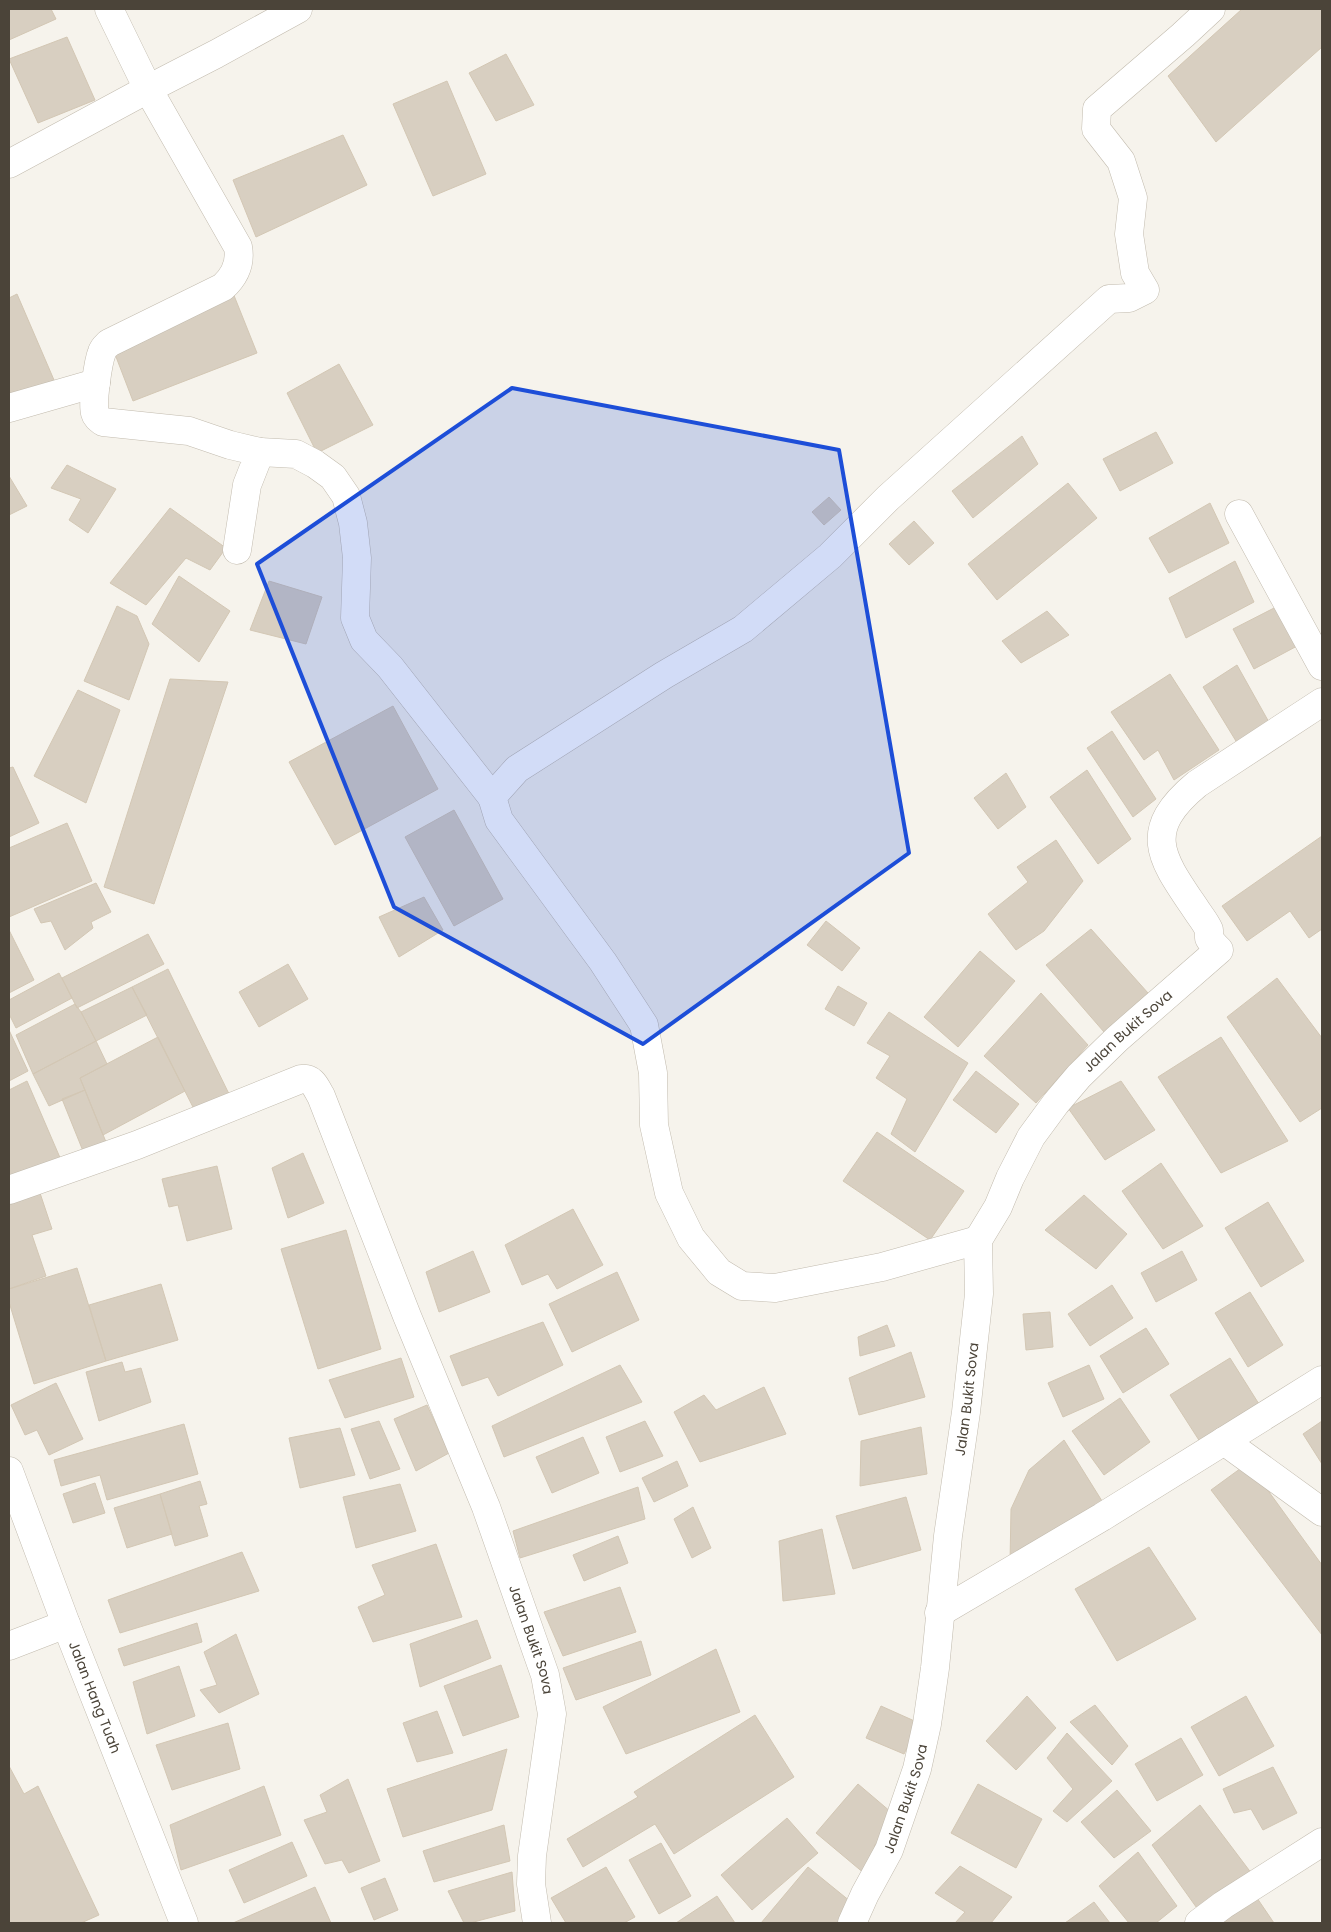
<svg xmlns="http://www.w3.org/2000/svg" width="1331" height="1932" viewBox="0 0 1331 1932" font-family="Poppins,sans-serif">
<rect width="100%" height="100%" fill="#f6f3ec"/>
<path fill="#d8cfc1" stroke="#d3c7b4" d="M 9,9 L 51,9 L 56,19 L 9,40 Z
M 1242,9 L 1322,9 L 1322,47 L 1216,142 L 1168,76 Z
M 67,37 L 95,100 L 38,123 L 9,59 Z
M 506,54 L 534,105 L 496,121 L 469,73 Z
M 447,81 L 486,174 L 433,196 L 393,104 Z
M 343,135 L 367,185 L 256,237 L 233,180 Z
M 233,293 L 257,353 L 133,401 L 113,349 Z
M 17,294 L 54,380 L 9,400 L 9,298 Z
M 339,364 L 373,425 L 317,453 L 287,393 Z
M 1156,432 L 1173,463 L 1120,491 L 1103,459 Z
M 1022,436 L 1038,464 L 973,518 L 952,491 Z
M 67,465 L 116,489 L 88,533 L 69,520 L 81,499 L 51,488 Z
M 9,476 L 27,506 L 9,515 Z
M 1068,483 L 1097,518 L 997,600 L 968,564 Z
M 829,497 L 841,510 L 824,525 L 812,512 Z
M 1210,503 L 1229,543 L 1169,573 L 1149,538 Z
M 170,508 L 226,548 L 210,570 L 186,558 L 146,605 L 110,583 Z
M 914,521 L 934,543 L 909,565 L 889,544 Z
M 1235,561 L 1254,602 L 1186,638 L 1169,598 Z
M 179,576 L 230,611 L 199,662 L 152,624 Z
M 269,581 L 322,597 L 306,644 L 250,630 Z
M 117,606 L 137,616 L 149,644 L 129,700 L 84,681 Z
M 1278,606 L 1299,645 L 1254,669 L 1233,629 Z
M 1047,611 L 1069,635 L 1021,663 L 1002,641 Z
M 1237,665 L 1270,724 L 1239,746 L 1203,687 Z
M 1170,674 L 1219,750 L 1174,780 L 1158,750 L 1144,760 L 1111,712 Z
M 170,679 L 228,682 L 154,904 L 104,887 Z
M 78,690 L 120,710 L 86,803 L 34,776 Z
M 393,706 L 438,789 L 335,845 L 289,762 Z
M 1112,731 L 1156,799 L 1133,817 L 1087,748 Z
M 13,767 L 39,823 L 9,837 L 9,768 Z
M 1087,770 L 1131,839 L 1098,864 L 1050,797 Z
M 1006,773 L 1026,807 L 998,829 L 974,798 Z
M 454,810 L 503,899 L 454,926 L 405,837 Z
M 67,823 L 92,881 L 9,917 L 9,848 Z
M 1322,836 L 1322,929 L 1309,938 L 1290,911 L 1247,941 L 1222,906 Z
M 1056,840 L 1083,881 L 1044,931 L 1016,950 L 988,914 L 1028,882 L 1017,867 Z
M 96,883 L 111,912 L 91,922 L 93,928 L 65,950 L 51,921 L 41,923 L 34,909 Z
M 424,897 L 443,930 L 399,957 L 379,917 Z
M 826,921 L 860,948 L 842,971 L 807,945 Z
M 1091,929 L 1148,993 L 1104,1032 L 1046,965 Z
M 9,930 L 34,980 L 9,993 Z
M 148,934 L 164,964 L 77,1008 L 62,978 Z
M 980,951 L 1015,981 L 958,1047 L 924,1017 Z
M 288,964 L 308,999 L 259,1027 L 239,992 Z
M 168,969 L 231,1098 L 197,1115 L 132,987 Z
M 59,973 L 72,998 L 16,1028 L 9,1014 L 9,1000 Z
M 1277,978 L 1322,1038 L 1322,1108 L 1300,1122 L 1227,1017 Z
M 838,986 L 867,1003 L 854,1026 L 825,1009 Z
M 132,987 L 147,1015 L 96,1041 L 81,1012 Z
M 1041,993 L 1088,1045 L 1036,1103 L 984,1056 Z
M 75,1004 L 81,1012 L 96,1041 L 33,1074 L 16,1035 Z
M 889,1012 L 968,1063 L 915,1152 L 891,1134 L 907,1099 L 876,1078 L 890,1056 L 867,1043 Z
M 9,1030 L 28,1071 L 9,1081 Z
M 158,1037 L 185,1091 L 103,1135 L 80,1078 Z
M 1221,1037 L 1288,1141 L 1221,1173 L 1158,1077 Z
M 96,1041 L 107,1064 L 80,1078 L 85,1090 L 49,1106 L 33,1074 Z
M 976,1071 L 1019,1104 L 996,1133 L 953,1100 Z
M 27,1081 L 61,1160 L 9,1178 L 9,1090 Z
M 1121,1081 L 1155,1130 L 1105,1160 L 1068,1108 Z
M 85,1090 L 106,1142 L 83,1151 L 62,1099 Z
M 877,1132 L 964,1191 L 930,1240 L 843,1181 Z
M 303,1153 L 324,1203 L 288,1218 L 272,1168 Z
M 1161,1163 L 1203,1226 L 1163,1249 L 1122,1191 Z
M 217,1166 L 232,1229 L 187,1241 L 178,1205 L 169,1207 L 162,1179 Z
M 39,1190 L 52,1229 L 32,1235 L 46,1276 L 9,1289 L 9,1200 Z
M 1084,1195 L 1127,1234 L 1096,1269 L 1045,1230 Z
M 1268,1202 L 1304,1261 L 1261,1287 L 1225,1228 Z
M 573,1209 L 603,1265 L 557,1289 L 548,1274 L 522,1285 L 505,1245 Z
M 346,1230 L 381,1349 L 318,1369 L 281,1249 Z
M 473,1251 L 490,1292 L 439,1312 L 426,1272 Z
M 1182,1251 L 1197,1280 L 1156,1302 L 1141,1273 Z
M 77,1268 L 106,1361 L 34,1384 L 9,1302 L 9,1289 Z
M 617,1272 L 639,1320 L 572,1352 L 549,1304 Z
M 161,1284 L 178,1340 L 106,1361 L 89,1305 Z
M 1112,1285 L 1133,1318 L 1090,1346 L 1068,1314 Z
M 1250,1292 L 1283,1345 L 1248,1367 L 1215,1313 Z
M 1050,1312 L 1053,1347 L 1026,1350 L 1023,1314 Z
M 543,1322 L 563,1365 L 498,1396 L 488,1377 L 462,1386 L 450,1356 Z
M 887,1325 L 895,1346 L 860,1356 L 858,1337 Z
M 1146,1328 L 1169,1364 L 1123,1393 L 1100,1356 Z
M 911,1352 L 925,1397 L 859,1415 L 849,1378 Z
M 401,1358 L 414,1397 L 345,1418 L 329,1380 Z
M 1230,1358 L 1264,1412 L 1204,1448 L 1170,1395 Z
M 122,1362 L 125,1372 L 141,1368 L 151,1402 L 99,1421 L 86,1372 Z
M 620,1365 L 642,1402 L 504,1457 L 492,1426 Z
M 1089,1365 L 1104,1399 L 1063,1417 L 1048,1383 Z
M 56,1383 L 83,1439 L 49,1455 L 37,1430 L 25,1435 L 11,1405 Z
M 764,1387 L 786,1434 L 700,1462 L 674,1412 L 704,1395 L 716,1410 Z
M 1120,1398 L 1150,1442 L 1104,1475 L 1072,1431 Z
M 427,1405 L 449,1453 L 416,1471 L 394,1419 Z
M 379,1421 L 400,1469 L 370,1479 L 351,1429 Z
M 645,1421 L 663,1456 L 620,1472 L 606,1437 Z
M 1322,1421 L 1322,1464 L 1303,1434 Z
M 184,1424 L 198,1474 L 107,1500 L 100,1475 L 61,1486 L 54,1460 Z
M 921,1427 L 927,1474 L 860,1486 L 861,1441 Z
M 340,1428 L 355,1475 L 300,1488 L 289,1438 Z
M 583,1437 L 599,1473 L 552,1493 L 536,1457 Z
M 1064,1440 L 1107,1509 L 1010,1563 L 1011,1509 L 1029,1470 Z
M 677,1461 L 688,1486 L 654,1502 L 642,1478 Z
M 1248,1463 L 1322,1565 L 1322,1635 L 1211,1490 Z
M 200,1481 L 207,1504 L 199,1506 L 208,1536 L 175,1546 L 160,1494 Z
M 95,1483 L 105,1513 L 73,1523 L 63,1494 Z
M 400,1484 L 416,1531 L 356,1548 L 343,1497 Z
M 638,1487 L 645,1519 L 520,1558 L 513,1531 Z
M 160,1494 L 172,1534 L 127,1548 L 114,1508 Z
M 906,1497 L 921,1550 L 853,1569 L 836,1516 Z
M 693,1507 L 711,1548 L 692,1558 L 674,1519 Z
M 822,1529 L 835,1594 L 783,1601 L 779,1541 Z
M 618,1536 L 628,1563 L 584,1581 L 573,1555 Z
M 436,1544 L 462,1617 L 373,1642 L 358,1607 L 385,1595 L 372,1565 Z
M 1149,1547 L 1196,1619 L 1117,1661 L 1075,1589 Z
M 242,1552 L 259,1591 L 120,1633 L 108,1600 Z
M 620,1587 L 636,1632 L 563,1656 L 544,1612 Z
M 477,1620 L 491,1658 L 420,1687 L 410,1644 Z
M 197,1623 L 202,1642 L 124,1666 L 118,1649 Z
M 236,1634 L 259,1694 L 219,1713 L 200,1690 L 217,1685 L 204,1652 Z
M 641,1641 L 651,1675 L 576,1700 L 563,1668 Z
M 716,1649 L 740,1712 L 626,1754 L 603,1707 Z
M 501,1665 L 519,1717 L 463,1736 L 444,1686 Z
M 179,1666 L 195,1716 L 147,1734 L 133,1682 Z
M 1027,1696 L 1056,1728 L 1016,1770 L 986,1741 Z
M 1246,1696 L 1274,1746 L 1219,1776 L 1191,1727 Z
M 1095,1705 L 1128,1746 L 1112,1765 L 1070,1722 Z
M 881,1706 L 919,1723 L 904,1754 L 866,1738 Z
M 437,1711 L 453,1753 L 417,1762 L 403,1723 Z
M 755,1715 L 794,1777 L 674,1854 L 655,1824 L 583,1867 L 567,1839 L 638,1797 L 634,1792 Z
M 228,1723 L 240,1769 L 172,1790 L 156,1745 Z
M 1067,1733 L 1112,1781 L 1067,1822 L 1053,1811 L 1073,1789 L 1047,1758 Z
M 1181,1738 L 1203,1775 L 1157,1801 L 1135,1764 Z
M 507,1749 L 492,1810 L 403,1837 L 387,1789 Z
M 9,1766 L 24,1794 L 38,1786 L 99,1915 L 81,1923 L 9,1923 Z
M 1273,1767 L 1297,1813 L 1263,1830 L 1251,1809 L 1234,1813 L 1223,1789 Z
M 348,1779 L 380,1861 L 349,1873 L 342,1860 L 325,1864 L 304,1820 L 327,1812 L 320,1795 Z
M 858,1784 L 898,1818 L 874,1846 L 883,1853 L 865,1874 L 816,1833 Z
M 978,1784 L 1042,1819 L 1016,1868 L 951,1833 Z
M 264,1786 L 281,1835 L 181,1870 L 170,1825 Z
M 1117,1790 L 1151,1831 L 1114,1858 L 1081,1822 Z
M 1200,1805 L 1252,1874 L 1199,1911 L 1152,1845 Z
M 787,1818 L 818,1853 L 752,1910 L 721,1875 Z
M 504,1825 L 510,1861 L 434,1882 L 423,1851 Z
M 292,1842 L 307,1876 L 244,1903 L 229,1870 Z
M 661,1843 L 691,1896 L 659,1914 L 629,1860 Z
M 1138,1852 L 1177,1906 L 1156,1923 L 1129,1923 L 1099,1886 Z
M 960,1866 L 1012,1897 L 991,1923 L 955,1923 L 965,1912 L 935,1893 Z
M 606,1867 L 635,1917 L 624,1923 L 566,1923 L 551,1898 Z
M 808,1867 L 856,1906 L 843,1923 L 761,1923 Z
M 512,1872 L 515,1911 L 470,1923 L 464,1923 L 448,1891 Z
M 385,1878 L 398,1910 L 374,1920 L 361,1888 Z
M 315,1887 L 331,1923 L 233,1923 Z
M 717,1896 L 735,1923 L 676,1923 Z
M 1257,1898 L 1274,1923 L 1222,1923 Z
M 1094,1902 L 1110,1923 L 1065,1923 Z"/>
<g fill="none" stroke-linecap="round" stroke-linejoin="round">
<g stroke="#c2bbae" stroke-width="29">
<g id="minor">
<path d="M 109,9 L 148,89 L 238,247 C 241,263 235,276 223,287 L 109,343 C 106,346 103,348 102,352 C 98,362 92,403 95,413 C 96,417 99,419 103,422 L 189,431 L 230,445 L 260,452 L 247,485 L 237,550"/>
<path d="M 9,164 L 148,89 L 216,54 L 298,9"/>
<path d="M 9,408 L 96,383"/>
<path d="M 260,452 L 296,454 L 315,464 L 333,477 L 346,496 L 353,523 L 357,558 L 355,618 L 364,640 L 390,667 L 492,797"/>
<path d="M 1239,514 L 1322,666"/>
<path id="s1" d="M 9,1190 L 137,1145 L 301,1079 C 313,1077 316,1088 321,1096 L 407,1316 L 486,1507 L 545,1675 L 552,1714 L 532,1856 L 531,1884 L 537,1923"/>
<path d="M 978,1240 L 882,1267 L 775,1288 L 742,1286 L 719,1272 L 691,1238 L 669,1193 L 654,1125 L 653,1073 L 644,1025 L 603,962 L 499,820 L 492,797 L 517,769 L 664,675 L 743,629 L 830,556 L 888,498 L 1109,299 L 1129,298 L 1145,290 L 1135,273 L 1129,234 L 1133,198 L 1121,161 L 1096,129 L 1097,109 L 1183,35 L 1211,9"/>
<path d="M 1224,1441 L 1322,1512"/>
<path id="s2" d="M 9,1471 L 66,1624 L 184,1923"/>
<path d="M 939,1613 L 1102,1517 L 1322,1380"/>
<path d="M 9,1646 L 66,1624"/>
<path id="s3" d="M 852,1923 L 865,1894 L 889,1850 L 917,1769 L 927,1724 L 935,1668 L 948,1536 L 966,1412 L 979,1294 L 978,1240 L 998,1207 L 1010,1178 L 1031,1137 L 1056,1103 L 1079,1076 L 1117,1039 L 1219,950 C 1216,947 1211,942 1209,938 C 1209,936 1209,933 1209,930 C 1206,923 1201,917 1197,911 C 1162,859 1139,832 1197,784 L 1322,702"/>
<path d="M 1199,1923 L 1223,1905 L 1322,1842"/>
</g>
</g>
<use href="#minor" stroke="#fff" stroke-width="28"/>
</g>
<path fill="#1d4ed8" fill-opacity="0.2" stroke="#1d4ed8" stroke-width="4" stroke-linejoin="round" d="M 512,388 L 839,450 L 909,853 L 643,1044 L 394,907 L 257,564 Z"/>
<g text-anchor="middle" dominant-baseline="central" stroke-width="4.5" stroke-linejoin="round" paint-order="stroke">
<g font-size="14" fill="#4b4439" stroke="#fff">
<text stroke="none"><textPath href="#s3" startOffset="961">Jalan Bukit Sova</textPath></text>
<text stroke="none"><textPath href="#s3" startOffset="541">Jalan Bukit Sova</textPath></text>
<text stroke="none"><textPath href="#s1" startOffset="924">Jalan Bukit Sova</textPath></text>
<text stroke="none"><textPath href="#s2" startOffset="242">Jalan Hang Tuah</textPath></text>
<text stroke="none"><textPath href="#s3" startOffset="136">Jalan Bukit Sova</textPath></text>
</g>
</g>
<rect width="1331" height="1932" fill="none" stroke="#4b4439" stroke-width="20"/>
</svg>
